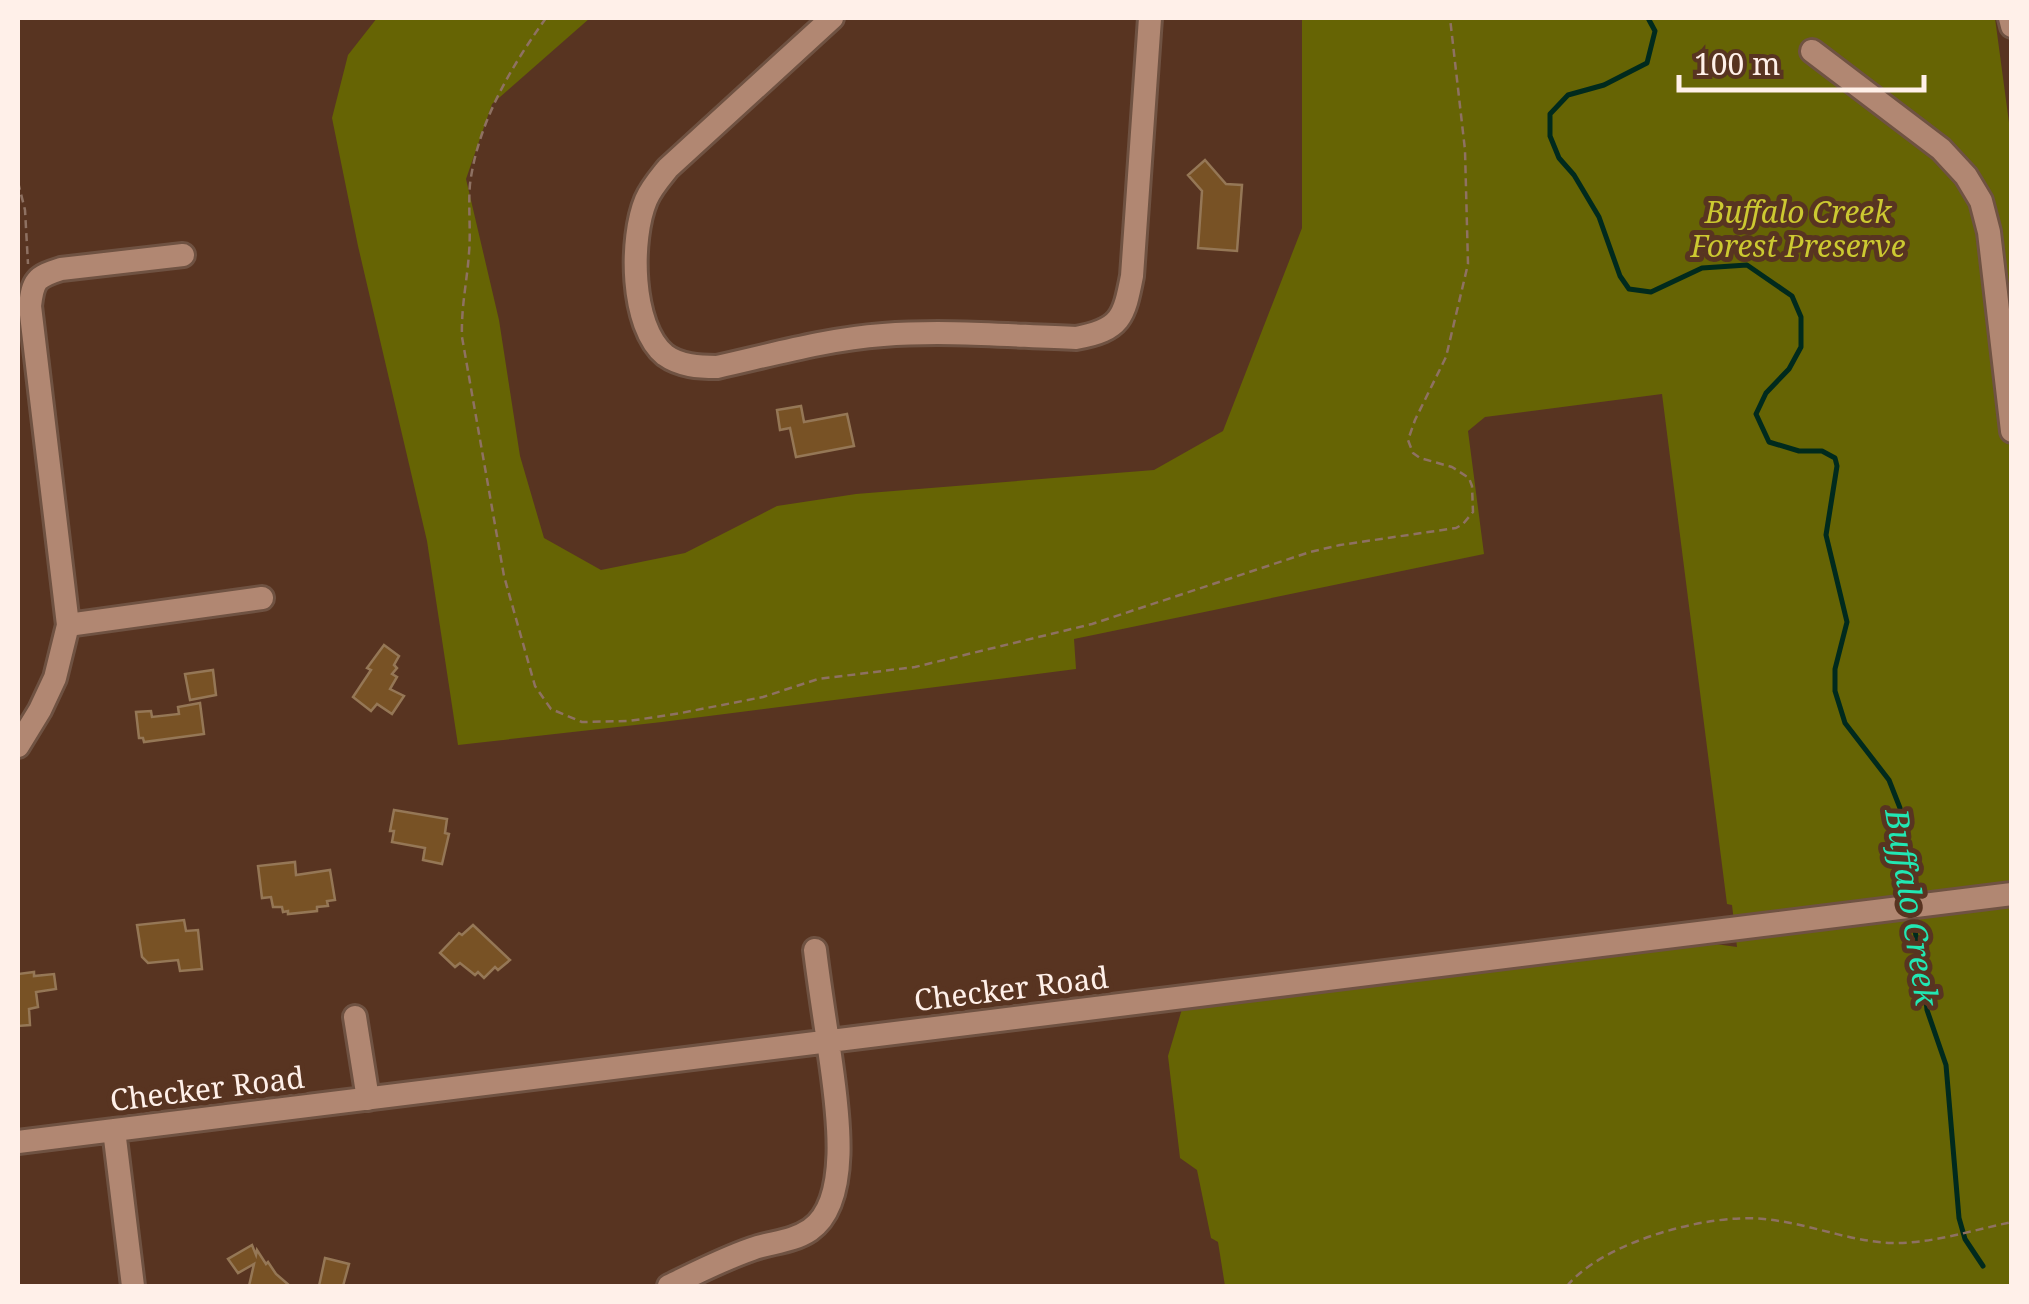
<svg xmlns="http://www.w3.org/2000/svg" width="2029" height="1304" viewBox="0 0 2029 1304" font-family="'Noto Serif',serif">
<rect width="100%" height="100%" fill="#583421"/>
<path fill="#666404" d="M 377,18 L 590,18 L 492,104 L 466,179 L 499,320 L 520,456 L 544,538 L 601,570 L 685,553 L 777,506 L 856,494 L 1154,470 L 1223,431 L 1302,228 L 1302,18 L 1995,18 L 2012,145 L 2011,1286 L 1225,1286 L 1218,1242 L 1211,1238 L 1197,1170 L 1180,1158 L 1168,1056 L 1182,1009 L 1708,943 L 1737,947 L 1732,905 L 1727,904 L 1662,394 L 1485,417 L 1468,431 L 1484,554 L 1074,639 L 1076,669 L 662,722 L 458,745 L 427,541 L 358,246 L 332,118 L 348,55 Z"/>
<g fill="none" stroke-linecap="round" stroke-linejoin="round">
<path stroke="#002a1d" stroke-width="5" d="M 1648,18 L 1655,31 L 1647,63 L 1604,85 L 1568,95 L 1550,114 L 1550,136 L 1559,158 L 1574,175 L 1599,217 L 1620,276 L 1629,289 L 1651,292 L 1702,268 L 1747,265 L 1792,296 L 1801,317 L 1801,347 L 1789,369 L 1766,393 L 1756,414 L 1769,442 L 1799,451 L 1822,451 L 1835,458 L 1837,466 L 1826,535 L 1847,622 L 1835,669 L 1835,691 L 1845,723 L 1889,780 L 1900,808 L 1902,872 L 1908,898
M 1911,913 L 1923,968 L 1927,1010 L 1946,1065 L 1959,1218 L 1965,1239 L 1983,1266"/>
</g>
<path fill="#785225" stroke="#957756" stroke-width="2.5" d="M 1205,160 L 1226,184 L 1242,185 L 1237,251 L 1198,248 L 1202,191 L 1188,175 Z
M 801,406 L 804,422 L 847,414 L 854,446 L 796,457 L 790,428 L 780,430 L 777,410 Z
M 384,645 L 399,656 L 394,665 L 397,668 L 392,674 L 397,677 L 390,689 L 404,696 L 392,714 L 377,704 L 371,711 L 353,697 L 371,670 L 367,668 Z
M 213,670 L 216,695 L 190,700 L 185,674 Z
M 200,703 L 204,734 L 144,742 L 143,738 L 139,738 L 136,712 L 151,711 L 152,717 L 179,714 L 178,707 Z
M 394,810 L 447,819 L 445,833 L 449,834 L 442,864 L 423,860 L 425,848 L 392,842 L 394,831 L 390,831 Z
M 295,862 L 296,875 L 330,870 L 335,900 L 327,901 L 328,906 L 317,907 L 317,911 L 288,914 L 288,911 L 283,912 L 282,907 L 273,907 L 271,897 L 262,898 L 258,866 Z
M 184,920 L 186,931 L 198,930 L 202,969 L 180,971 L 178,960 L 148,963 L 142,957 L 137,925 Z
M 473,925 L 510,960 L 498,970 L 495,967 L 484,978 L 478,972 L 475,975 L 460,963 L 455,967 L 440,953 L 459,933 L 462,935 Z
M 34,972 L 34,976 L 54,974 L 56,989 L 36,992 L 38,1007 L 29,1009 L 30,1025 L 18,1026 L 18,974 Z
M 252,1245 L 256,1255 L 257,1250 L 266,1264 L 268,1262 L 276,1274 L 290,1286 L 249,1286 L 254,1264 L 238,1273 L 228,1259 Z
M 325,1258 L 349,1264 L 343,1286 L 319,1286 Z"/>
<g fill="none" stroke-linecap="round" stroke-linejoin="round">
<g stroke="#6f5242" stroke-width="28">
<path id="minor" d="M 832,18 L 668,168 C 660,178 651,188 646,200 C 630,238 630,326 665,355 C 680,366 699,367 717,367 C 771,355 827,339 883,335 C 947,330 1012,336 1076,338 C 1121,330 1124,317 1132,276 L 1150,18
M 2010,18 L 2012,26
M 1812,51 L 1941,149 L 1966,176 L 1981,201 L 1989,232 L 2012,431
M 68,625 L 262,598
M 18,746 L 40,710 L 55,678 L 68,625 L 30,306 C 33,280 36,277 61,269 L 183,255
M 355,1017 L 368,1099
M 114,1130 L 133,1286
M 18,1142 L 2012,894
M 669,1286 C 696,1273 723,1259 752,1249 C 771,1242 792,1242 810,1230 C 855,1199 835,1094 829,1048 C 824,1015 819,983 815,950"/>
</g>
<path stroke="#8e7162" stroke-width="2.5" stroke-dasharray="8 5" stroke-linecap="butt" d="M 546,18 C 511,67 478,122 470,184 C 468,207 471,230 469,253 C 467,282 461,307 462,337 L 504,576 L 535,686 L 551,709 L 582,722 L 629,721 L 681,713 L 763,697 L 818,679 L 915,667 L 1092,624 L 1310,552 L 1340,545 L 1456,528 L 1463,524 L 1473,512 L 1472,486 L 1469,478 L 1452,467 L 1420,458 L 1413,453 L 1408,440 L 1415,420 L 1446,357 L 1468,264 L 1465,150 L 1450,18
M 18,182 L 25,210 L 28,264
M 1567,1286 C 1603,1242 1708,1213 1764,1219 C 1808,1223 1847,1241 1891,1243 C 1931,1244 1973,1230 2012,1222"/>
<use href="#minor" stroke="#b18772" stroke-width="22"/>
</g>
<g text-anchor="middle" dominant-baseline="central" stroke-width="10" stroke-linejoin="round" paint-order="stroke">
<g font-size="30" font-style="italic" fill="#ccc931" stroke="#583421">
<text x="1798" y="211">Buffalo Creek<tspan x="1798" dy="34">Forest Preserve</tspan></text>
</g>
<g font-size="30" fill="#fff0e9" stroke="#583421">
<text transform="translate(1011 988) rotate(-7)">Checker Road</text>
<text transform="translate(207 1088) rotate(-7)">Checker Road</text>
</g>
<g font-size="32" font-style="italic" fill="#22e7b3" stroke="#583421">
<text transform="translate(1913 907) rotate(81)">Buffalo Creek</text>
</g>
</g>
<rect width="2029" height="1304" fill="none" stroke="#fff0e9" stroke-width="40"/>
<path d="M1679 75v15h245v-15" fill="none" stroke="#fff0e9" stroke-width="5"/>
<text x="1694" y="75" font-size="30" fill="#fff0e9" stroke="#583421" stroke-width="8" paint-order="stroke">100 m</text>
</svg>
